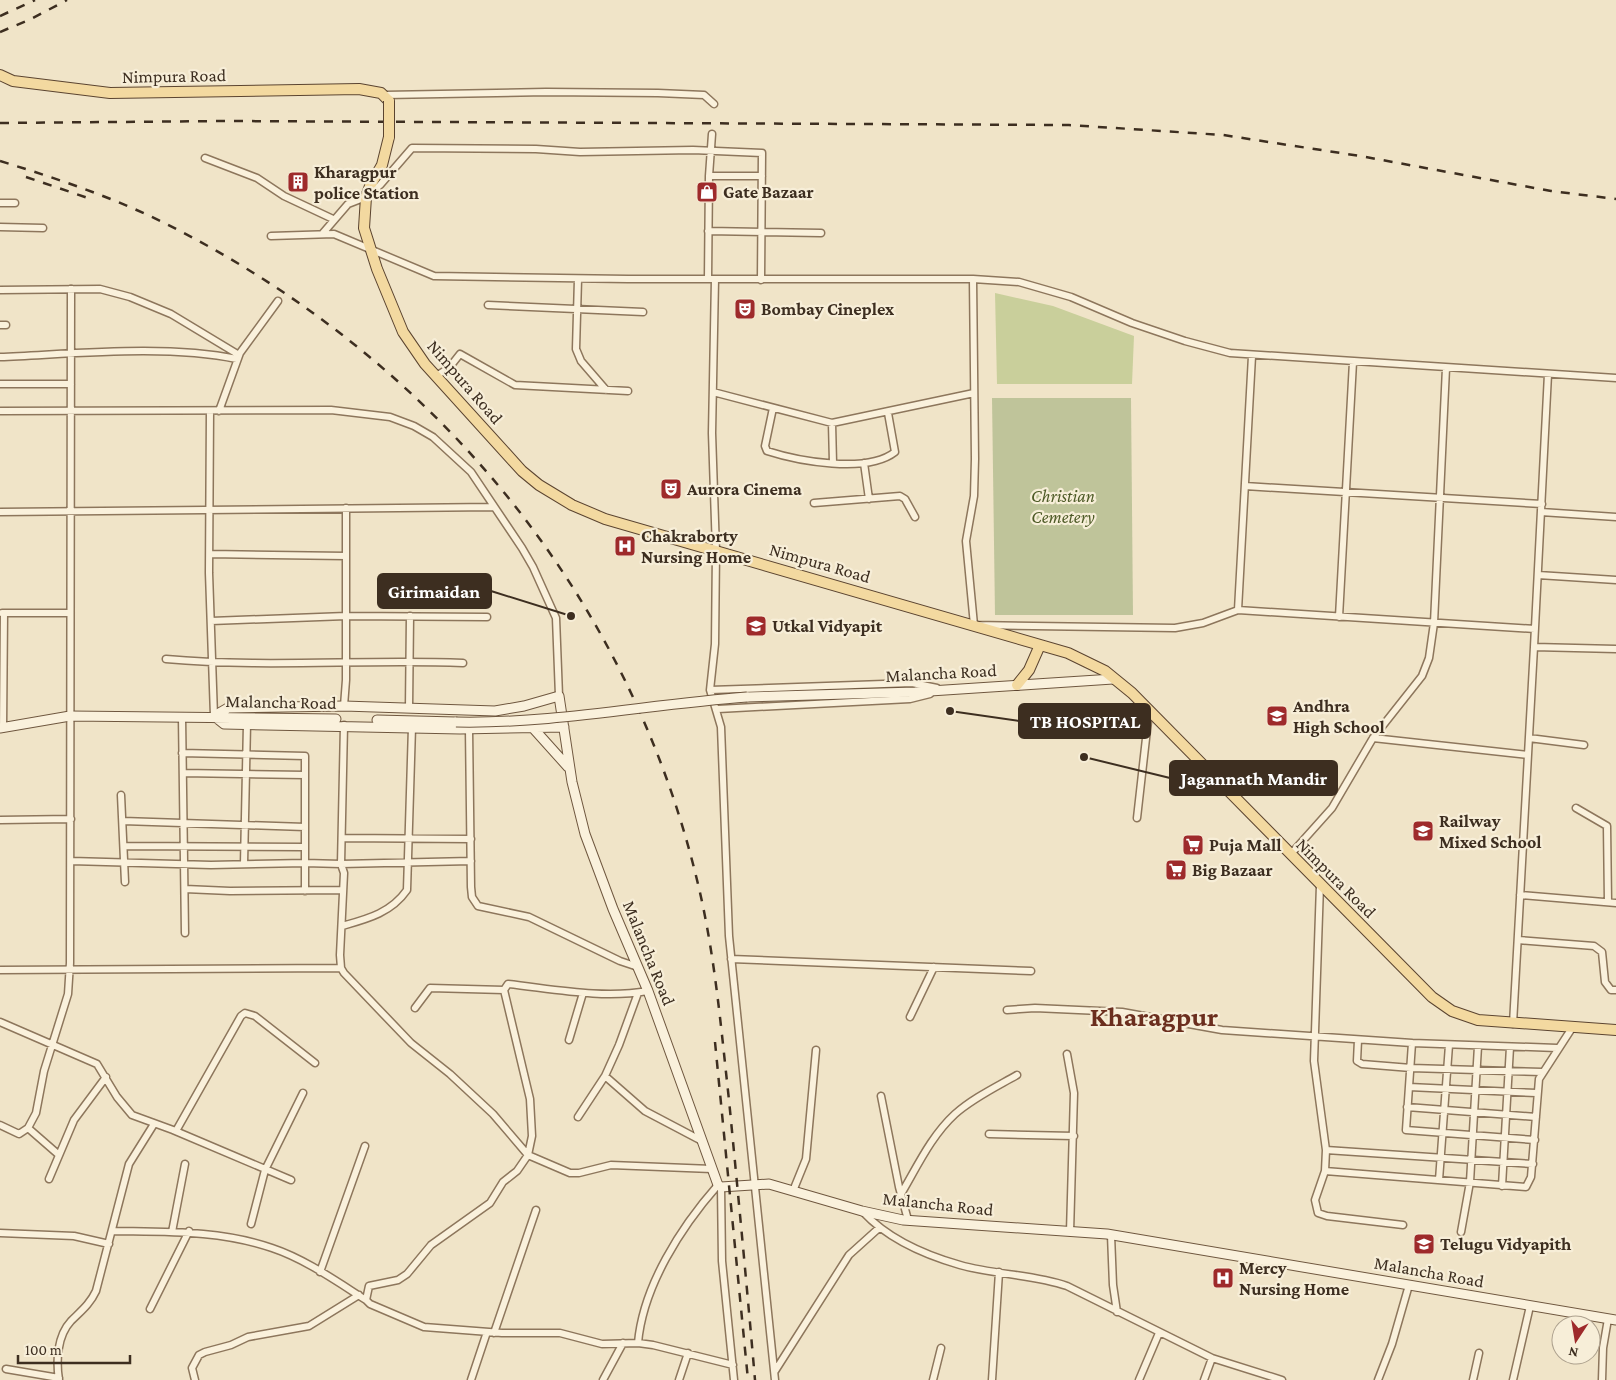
<svg xmlns="http://www.w3.org/2000/svg" width="1616" height="1380" viewBox="0 0 1616 1380" font-family="'Crimson Pro',serif">
<rect width="100%" height="100%" fill="#f0e4c8"/>
<path fill="#c9cf9b" d="M 995,293 L 1053,306 L 1134,336 L 1132,384 L 997,384 Z"/>
<path fill="#bfc49a" d="M 992,398 L 1131,398 L 1133,615 L 995,615 Z"/>
<g fill="none" stroke-linecap="round" stroke-linejoin="round">
<g stroke="#8d765c" stroke-width="9">
<path id="street" d="M 385,95 L 546,92 L 658,93 L 704,95 L 714,104
M 205,158 L 257,178 L 284,196 L 333,219
M 709,176 L 762,176
M 0,203 L 15,203
M 0,227 L 43,228
M 708,231 L 821,233
M 323,233 L 348,204 L 366,197 L 380,185 L 412,148 L 536,149 L 580,152 L 693,150 L 762,153 L 761,280
M 271,236 L 334,234 L 434,276 L 628,279 L 973,279 L 1019,282 L 1071,297 L 1132,323 L 1185,341 L 1230,353 L 1616,378
M 578,279 L 576,349 L 581,361 L 606,390
M 708,279 L 709,176 L 712,134
M 715,279 L 712,433 L 716,551 L 715,644 L 710,690 L 721,727 L 729,936 L 775,1380
M 973,279 L 975,459 L 974,496 L 966,541 L 974,625 L 1175,628 L 1203,623 L 1238,610 L 1535,629
M 0,290 L 100,289 L 130,297 L 171,314 L 239,355
M 488,305 L 643,312
M 0,325 L 6,325
M 0,357 C 73,354 166,344 237,359
M 1548,374 L 1534,647 L 1616,649
M 436,376 L 449,368 L 460,354 L 515,385 L 628,391
M 0,384 L 71,384
M 713,392 L 832,423 L 974,393
M 773,408 L 765,446 L 767,451 C 798,461 867,474 895,452 L 888,413
M 0,411 L 331,410 L 390,417 L 414,426 L 433,437 L 471,472 L 522,548 L 533,567 L 556,618 L 559,696
M 210,411 L 209,573 L 214,716
M 219,411 L 240,353 L 278,301
M 832,423 L 833,463
M 864,463 L 869,499
M 1245,486 L 1542,504
M 814,503 L 900,496 L 905,499 L 915,517
M 0,512 L 494,507
M 1541,512 L 1616,517
M 210,554 L 346,556
M 1538,575 L 1616,580
M 1238,610 L 1252,356
M 2,613 L 70,613
M 1339,617 L 1353,362
M 211,621 L 346,616 L 487,617
M 166,659 C 265,668 364,659 463,663
M 710,690 L 912,683 L 937,688
M 344,706 L 346,680 L 346,508
M 409,708 L 410,616
M 718,709 L 910,699 L 930,694
M 182,717 L 185,933
M 344,725 L 341,864 L 471,861
M 3,728 L 4,613
M 469,729 L 471,887 L 472,897 L 478,906 L 529,917 L 620,961 L 638,967
M 1373,738 L 1528,755
M 1529,738 L 1584,745
M 182,753 L 305,756 L 305,891
M 183,773 L 305,775
M 121,795 L 125,882
M 1576,808 L 1607,826 L 1608,902
M 1137,818 L 1149,712
M 0,820 L 71,819
M 123,821 L 305,827
M 342,838 L 471,839
M 124,846 L 305,847
M 1290,855 L 1332,808 L 1373,738 L 1422,676 L 1429,658 L 1434,623 L 1446,368
M 71,861 L 211,865 L 305,863 L 341,864 L 344,873 L 340,955 L 341,968 L 344,973 L 411,1043 L 450,1074 L 493,1114 L 528,1155 L 570,1173 L 579,1173 L 611,1165 L 712,1169
M 244,864 L 247,724
M 1320,885 L 1314,1061 L 1326,1150 L 1325,1171 L 1315,1200 L 1318,1213 L 1327,1216 L 1403,1225
M 185,889 L 230,891 L 343,890
M 1520,895 L 1616,903
M 342,926 C 367,919 391,913 407,890 L 412,727
M 1518,940 L 1594,946 L 1602,952 L 1605,982 L 1611,990 L 1616,990
M 731,959 L 1031,971
M 0,970 L 341,968
M 648,991 C 602,999 554,989 508,984 L 504,990 L 530,1099 L 532,1136 L 528,1155 L 517,1171 L 503,1182 L 490,1203 L 431,1245 L 407,1274 L 398,1280 L 369,1286 L 366,1300 L 370,1304 L 424,1327 L 502,1333 L 560,1333 L 602,1344 L 638,1343 L 653,1345 L 733,1365
M 415,1008 L 430,988 L 504,990
M 1007,1010 L 1035,1008 L 1122,1012 L 1222,1030 L 1412,1043 L 1557,1048
M 910,1017 L 934,967
M 0,1022 L 97,1064 L 117,1097 L 132,1115 L 173,1130 L 291,1180
M 1513,1024 L 1534,647
M 569,1040 L 583,993
M 1358,1040 L 1357,1061 L 1362,1064 L 1411,1068 L 1542,1072
M 1412,1043 L 1406,1130 L 1535,1140
M 1067,1054 L 1074,1093 L 1070,1232
M 605,1076 L 645,1111 L 702,1141
M 1409,1087 L 1536,1093
M 881,1096 L 899,1187 L 908,1220
M 1407,1107 L 1536,1117
M 578,1117 L 605,1076 L 619,1045 L 638,993
M 0,1125 L 19,1134 L 28,1128 L 36,1113 L 44,1071 L 68,994 L 70,963 L 71,289
M 28,1128 L 59,1155
M 176,1131 L 241,1016 L 245,1013 L 255,1016 L 315,1063
M 989,1134 L 1074,1136
M 1326,1150 L 1533,1164
M 1325,1171 L 1526,1187 L 1531,1177 L 1539,1079 L 1572,1028
M 49,1179 L 74,1120 L 106,1077
M 1439,1180 L 1449,1045
M 1502,1186 L 1510,1047
M 721,1187 L 722,1261 L 734,1380
M 793,1191 L 806,1159 L 816,1050
M 901,1194 C 917,1167 931,1136 955,1114 C 973,1098 996,1087 1017,1075
M 863,1212 C 888,1239 925,1255 960,1265 C 995,1275 1032,1274 1067,1286 L 1212,1358 L 1282,1380
M 251,1224 L 265,1170 L 303,1093
M 112,1231 C 166,1232 220,1230 272,1248 C 305,1259 336,1281 366,1300
M 172,1232 L 185,1164
M 1461,1232 L 1470,1182 L 1478,1046
M 0,1233 L 74,1236 L 109,1244
M 1111,1235 L 1113,1285 L 1117,1312
M 320,1272 L 365,1146
M 150,1309 L 189,1231
M 494,1333 L 536,1210
M 638,1343 C 643,1286 681,1227 718,1185
M 6,1369 L 59,1378
M 775,1371 L 849,1255 L 879,1228
M 59,1380 C 56,1361 57,1336 71,1321 C 81,1311 90,1304 96,1291 L 129,1164 L 154,1124
M 195,1380 L 192,1368 L 199,1355 L 205,1352 L 231,1345 L 248,1337 L 309,1326 L 359,1295
M 471,1380 L 487,1332
M 603,1380 L 623,1343
M 679,1380 L 688,1353
M 933,1380 L 941,1348
M 992,1380 L 999,1272
M 1139,1380 L 1159,1333
M 1204,1380 L 1212,1358
M 1378,1380 L 1392,1344 L 1409,1285
M 1473,1380 L 1479,1353
M 1513,1380 L 1530,1306
M 1602,1380 L 1603,1348 L 1608,1319"/>
</g>
<g stroke="#6f573f" stroke-width="11">
<path id="secondary" d="M 747,697 L 915,692 L 1113,679
M 377,720 L 456,722
M 564,727 L 460,729 L 224,724 L 214,716 L 228,708 L 344,706 L 495,711 L 524,706 L 559,696 L 572,782 L 585,834 L 613,909 L 648,991 L 718,1185 L 721,1187 L 769,1184 L 862,1211 L 903,1220 L 1107,1234 L 1616,1320
M 0,728 L 70,716 L 336,719
M 533,728 L 568,767"/>
</g>
<g stroke="#5b4430" stroke-width="12">
<path id="primary" d="M 0,75 L 13,81 L 110,93 L 359,89 L 381,93 L 389,101
M 389,137 L 382,165 L 370,186 L 366,197 L 364,228 L 377,269 L 403,332 L 425,364 L 522,471 L 539,485 L 572,505 L 605,519 L 1068,653 L 1105,671 L 1132,693 L 1432,997 L 1452,1011 L 1478,1020 L 1616,1030
M 1017,685 L 1029,670 L 1040,645"/>
</g>
<use href="#street" stroke="#faf1dc" stroke-width="6"/>
<use href="#secondary" stroke="#faf1dc" stroke-width="9"/>
<use href="#primary" stroke="#f3d9a0" stroke-width="10"/>
<path stroke="#3d2e20" stroke-width="2.5" stroke-dasharray="9 9" stroke-linecap="butt" d="M 0,16 L 35,0
M 0,32 L 31,19 L 67,0
M 0,123 L 226,121 L 1069,125 L 1223,135 L 1360,156 L 1551,191 L 1616,199
M 0,161 C 62,180 124,201 182,232 C 440,367 630,598 698,884 C 715,955 721,1028 729,1100 C 738,1193 747,1287 755,1380
M 26,177 L 88,198
M 715,1042 L 748,1380"/>
<g stroke="#6f573f" stroke-width="11" stroke-linecap="butt">
<path id="secondary-bridge" d="M 456,722 C 554,724 650,704 747,697"/>
</g>
<g stroke="#5b4430" stroke-width="12" stroke-linecap="butt">
<path id="primary-bridge" d="M 389,137 L 389,101"/>
</g>
<use href="#secondary-bridge" stroke="#faf1dc" stroke-width="9"/>
<use href="#primary-bridge" stroke="#f3d9a0" stroke-width="10"/>
</g>
<defs>
<g id="building-square" transform="scale(1.125)"><rect x="-9" y="-9" width="18" height="18" rx="4" fill="#9e2a2b" stroke="#f7eed8"/><path d="M-4-6H4V6H1V3H-1V6H-4ZM-2.5-4.3h1.7v1.8h-1.7ZM.8-4.3h1.7v1.8H.8ZM-2.5-1h1.7V.8h-1.7ZM.8-1h1.7V.8H.8Z" fill="#fff"/></g>
<g id="shop-square" transform="scale(1.125)"><rect x="-9" y="-9" width="18" height="18" rx="4" fill="#9e2a2b" stroke="#f7eed8"/><path d="M-5-2.5h2.3a2.7 3.5 0 0 1 5.4 0H5L5.5 6h-11ZM-1.5-2.5h3a1.5 2.3 0 0 0-3 0Z" fill="#fff"/></g>
<g id="theatre-square" transform="scale(1.125)"><rect x="-9" y="-9" width="18" height="18" rx="4" fill="#9e2a2b" stroke="#f7eed8"/><path d="M-5-5.5Q0-4 5-5.5V0Q5 5 0 6Q-5 5-5 0ZM-3.3-2.5H-1v1.5H-3.3ZM1-2.5H3.3v1.5H1ZM-2.8 1Q0 5.5 2.8 1Z" fill="#fff"/></g>
<g id="hospital-square" transform="scale(1.125)"><rect x="-9" y="-9" width="18" height="18" rx="4" fill="#9e2a2b" stroke="#f7eed8"/><path d="M-5-5h3v3.5h4V-5h3V5h-3V1.5h-4V5h-3Z" fill="#fff"/></g>
<g id="school-square" transform="scale(1.125)"><rect x="-9" y="-9" width="18" height="18" rx="4" fill="#9e2a2b" stroke="#f7eed8"/><path d="M0-5L7-2L0 1L-7-2ZM-4 1L0 2.5L4 1V4Q0 6-4 4Z" fill="#fff"/></g>
<g id="supermarket-square" transform="scale(1.125)"><rect x="-9" y="-9" width="18" height="18" rx="4" fill="#9e2a2b" stroke="#f7eed8"/><path d="M-6-5.5h2.5l.6 2H6L4.5 2H-2.5L-4.4-4H-6ZM-1.5 3.2a1.3 1.3 0 1 0 .1 0ZM3 3.2a1.3 1.3 0 1 0 .1 0Z" fill="#fff"/></g>
</defs>
<g fill-rule="evenodd">
<use href="#building-square" x="298" y="182"/>
<use href="#shop-square" x="707" y="192"/>
<use href="#theatre-square" x="745" y="309"/>
<use href="#theatre-square" x="671" y="489"/>
<use href="#hospital-square" x="625" y="546"/>
<use href="#school-square" x="756" y="626"/>
<use href="#school-square" x="1277" y="716"/>
<use href="#school-square" x="1423" y="831"/>
<use href="#supermarket-square" x="1193" y="845"/>
<use href="#supermarket-square" x="1176" y="870"/>
<use href="#school-square" x="1424" y="1244"/>
<use href="#hospital-square" x="1223" y="1278"/>
</g>
<g text-anchor="middle" dominant-baseline="central" stroke-width="4.5" stroke-linejoin="round" paint-order="stroke">
<g font-size="18" fill="#3d2e20" stroke="#f7eed8">
<text transform="translate(174 76) rotate(-1)">Nimpura Road</text>
<text transform="translate(465 382) rotate(49)">Nimpura Road</text>
<text transform="translate(820 563) rotate(16)">Nimpura Road</text>
<text transform="translate(941 673) rotate(-3)">Malancha Road</text>
<text transform="translate(281 702) rotate(1)">Malancha Road</text>
<text transform="translate(1336 878) rotate(45)">Nimpura Road</text>
<text transform="translate(649 953) rotate(68)">Malancha Road</text>
<text transform="translate(938 1204) rotate(6)">Malancha Road</text>
<text transform="translate(1429 1272) rotate(10)">Malancha Road</text>
</g>
<g font-size="18" font-weight="bold" fill="#3d2e20" stroke="#f7eed8" text-anchor="start">
<text x="314" y="172">Kharagpur<tspan x="314" dy="21">police Station</tspan></text>
<text x="723" y="192">Gate Bazaar</text>
<text x="761" y="309">Bombay Cineplex</text>
<text x="687" y="489">Aurora Cinema</text>
<text x="641" y="536">Chakraborty<tspan x="641" dy="21">Nursing Home</tspan></text>
<text x="772" y="626">Utkal Vidyapit</text>
<text x="1293" y="706">Andhra<tspan x="1293" dy="21">High School</tspan></text>
<text x="1439" y="821">Railway<tspan x="1439" dy="21">Mixed School</tspan></text>
<text x="1209" y="845">Puja Mall</text>
<text x="1192" y="870">Big Bazaar</text>
<text x="1440" y="1244">Telugu Vidyapith</text>
<text x="1239" y="1268">Mercy<tspan x="1239" dy="21">Nursing Home</tspan></text>
</g>
<g font-size="18" font-style="italic" fill="#4d5a26" stroke="#f7eed8">
<text x="1063" y="496">Christian<tspan x="1063" dy="21">Cemetery</tspan></text>
</g>
<g font-size="28" font-weight="bold" fill="#6b2e1e" stroke="#f7eed8">
<text x="1154" y="1016">Kharagpur</text>
</g>
</g>
<path fill="none" stroke="#3d2e20" stroke-width="2" d="M571 616L491 591M950 711L1019 721M1084 757L1170 778"/>
<g fill="#3d2e20" stroke="#f7eed8" stroke-width="2">
<circle cx="571" cy="616" r="5"/>
<circle cx="950" cy="711" r="5"/>
<circle cx="1084" cy="757" r="5"/>
</g>
<g fill="#3d2e20" stroke="#3d2e20" stroke-width="2">
<rect x="378" y="574" width="113" height="34" rx="5"/>
<rect x="1019" y="704" width="131" height="34" rx="5"/>
<rect x="1170" y="761" width="167" height="34" rx="5"/>
</g>
<g font-size="19" text-anchor="middle" font-weight="bold" fill="#fff">
<text x="434" y="598">Girimaidan</text>
<text x="1085" y="728">TB HOSPITAL</text>
<text x="1254" y="785">Jagannath Mandir</text>
</g>
<g transform="translate(1576 1340) rotate(192)"><circle r="24" fill="#f7eed8" stroke="#ada18e"/>
<path d="M0-4L9 19L0 12L-9 19Z" fill="#9e2a2b"/>
<text y="-8" font-size="14" font-weight="bold" text-anchor="middle" fill="#3d2e20">N</text>
</g>
<path d="M18 1355v8h112v-8" fill="none" stroke="#3d2e20" stroke-width="2.5"/>
<text x="25" y="1355" font-size="15" fill="#3d2e20" stroke="#f7eed8" stroke-width="4" paint-order="stroke">100 m</text>
</svg>
